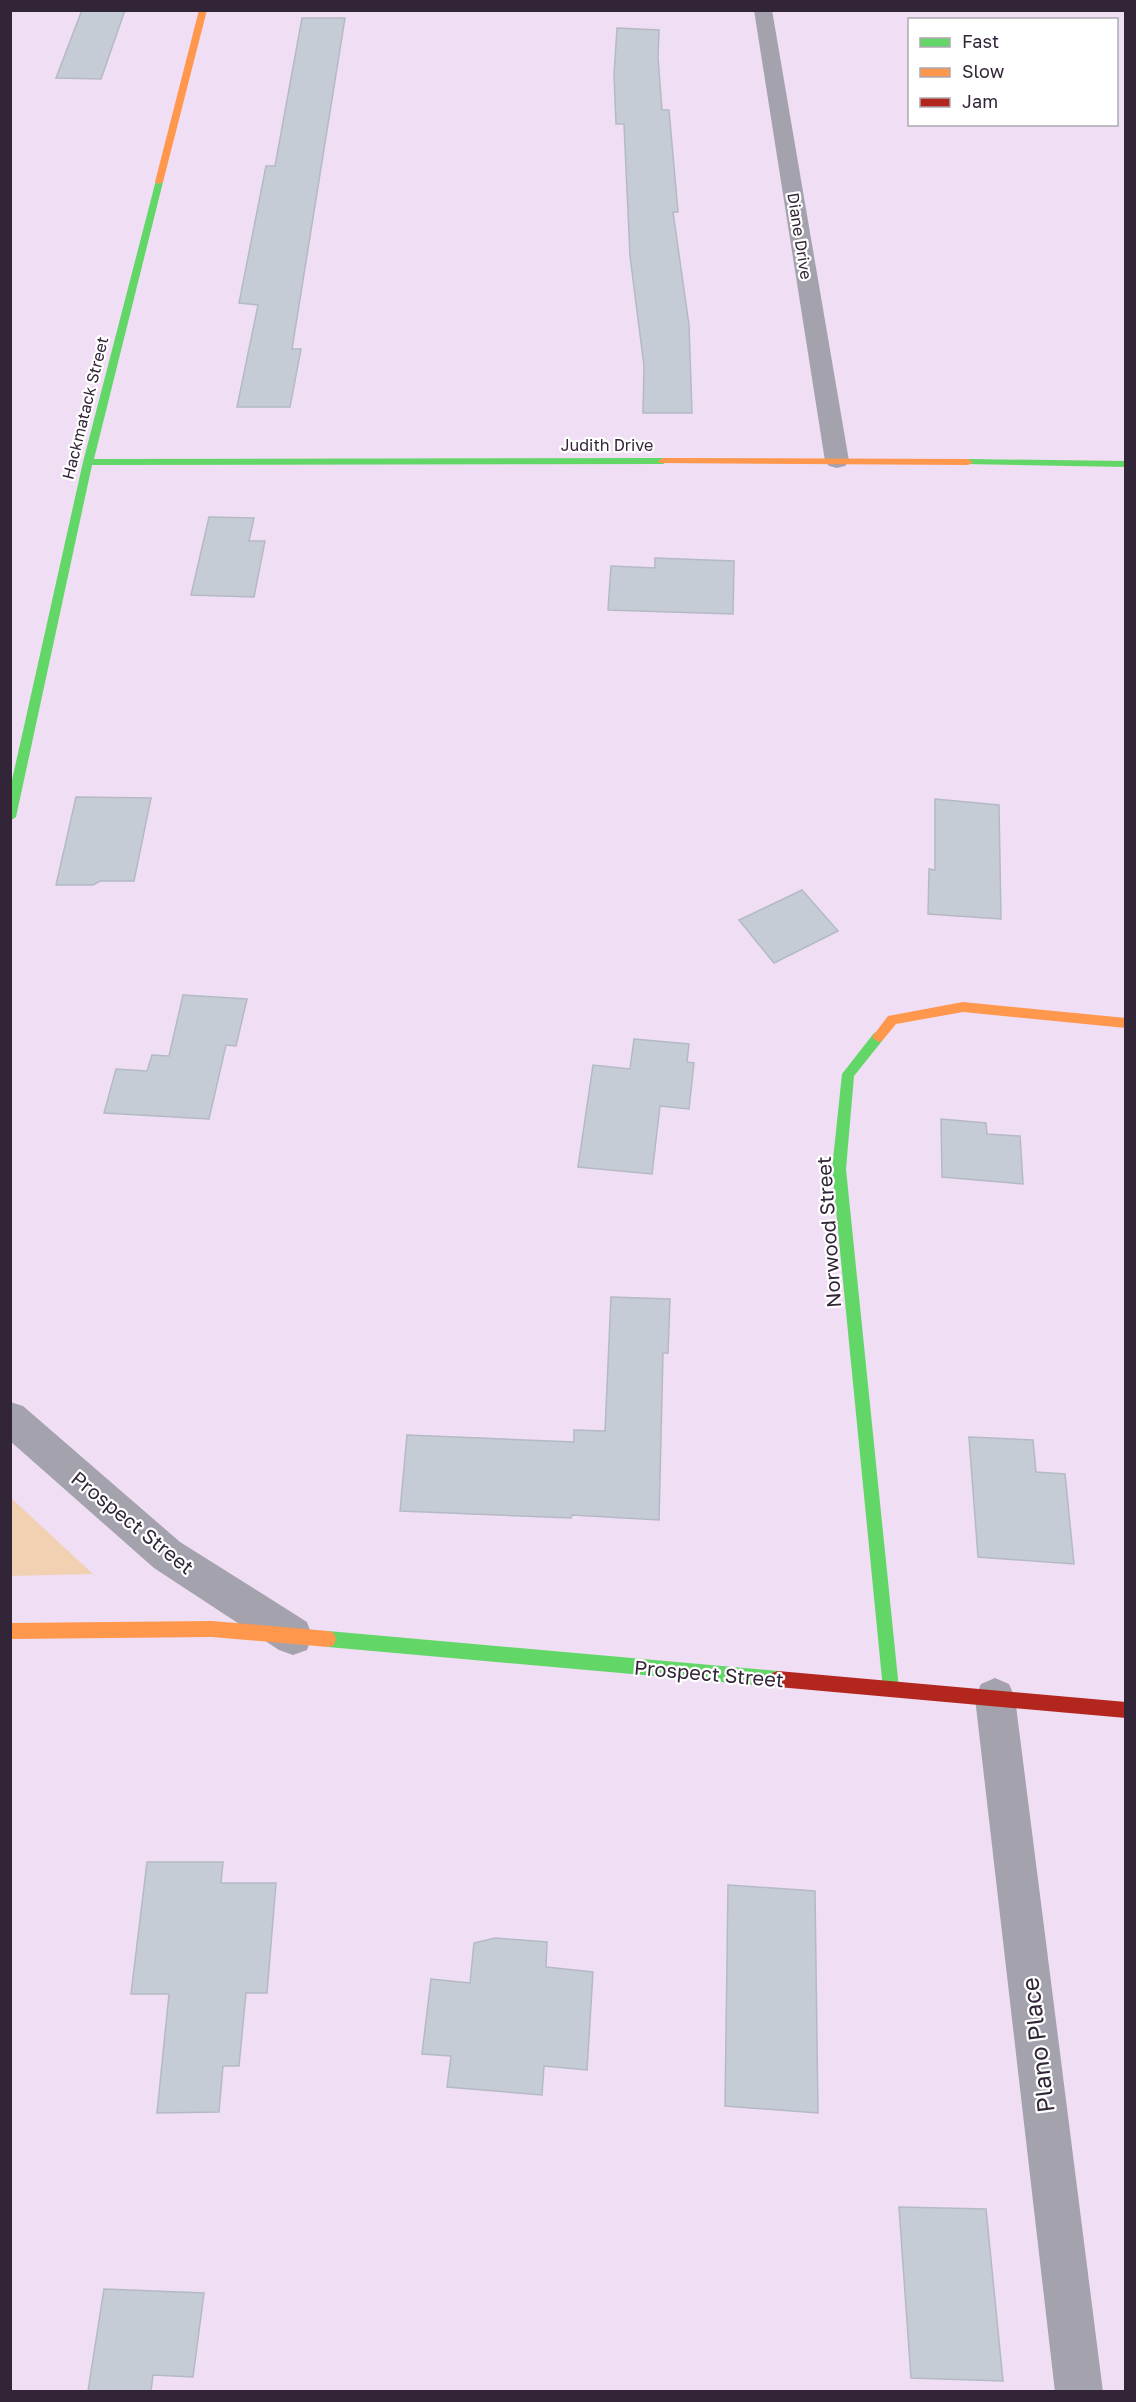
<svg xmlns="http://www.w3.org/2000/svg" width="1136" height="2402" viewBox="0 0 1136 2402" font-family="'Golos Text',sans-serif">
<rect width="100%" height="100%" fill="#efdef4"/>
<path fill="#f2d1b3" d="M 10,1498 L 11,1498 L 93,1574 L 11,1576 Z"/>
<path fill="#c5ccd6" stroke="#b4bac5" stroke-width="1.5" d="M 82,10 L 125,10 L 101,79 L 56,78 Z
M 302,18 L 345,18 L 292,349 L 301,349 L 290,407 L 237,407 L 258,305 L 239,303 L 266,166 L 275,166 Z
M 617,28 L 659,30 L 658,58 L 662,110 L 669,110 L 678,212 L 673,212 L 689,325 L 692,413 L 643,413 L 644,366 L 630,256 L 624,124 L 616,124 L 614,75 Z
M 209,517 L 254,518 L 249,541 L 265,541 L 254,597 L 191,595 Z
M 655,558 L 734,561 L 733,614 L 608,610 L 611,566 L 655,568 Z
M 76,797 L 151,798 L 134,881 L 100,881 L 93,885 L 56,885 Z
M 935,799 L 999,805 L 1001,919 L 928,914 L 929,869 L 935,870 Z
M 802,890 L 838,931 L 774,963 L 739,920 Z
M 183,995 L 247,999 L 236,1046 L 226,1045 L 209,1119 L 104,1113 L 116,1069 L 147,1071 L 152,1055 L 169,1056 Z
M 634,1039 L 689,1044 L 687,1062 L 694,1063 L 689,1109 L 660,1106 L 652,1174 L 578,1167 L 593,1065 L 630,1069 Z
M 941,1119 L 986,1123 L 987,1134 L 1020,1136 L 1023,1184 L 942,1177 Z
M 611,1297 L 670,1299 L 668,1353 L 663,1353 L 659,1520 L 572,1515 L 571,1518 L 400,1511 L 407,1435 L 574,1442 L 574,1430 L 605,1431 Z
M 969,1437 L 1033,1440 L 1036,1472 L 1065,1474 L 1074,1564 L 978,1557 Z
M 147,1862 L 223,1862 L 221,1883 L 276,1883 L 267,1993 L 246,1993 L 239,2066 L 223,2066 L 219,2112 L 157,2113 L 169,1994 L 131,1994 Z
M 728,1885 L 815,1891 L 818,2113 L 725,2106 Z
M 495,1938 L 547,1942 L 546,1967 L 593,1972 L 587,2070 L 544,2066 L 542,2095 L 447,2087 L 451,2056 L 422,2054 L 431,1979 L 470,1983 L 474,1943 Z
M 899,2207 L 986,2209 L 1003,2381 L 911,2378 Z
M 104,2289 L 204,2293 L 193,2377 L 153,2375 L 151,2391 L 88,2391 Z"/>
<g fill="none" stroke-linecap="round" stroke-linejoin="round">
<path fill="#a3a2ad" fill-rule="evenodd" d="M 754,10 L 772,10 L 849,461 L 845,466 L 837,468 L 829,466 L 825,461 Z
M 10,1402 L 23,1406 L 180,1542 L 307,1622 L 312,1636 L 307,1650 L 293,1655 L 279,1650 L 154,1568 L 10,1441 Z
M 995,1678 L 1009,1684 L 1015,1698 L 1103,2392 L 1055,2392 L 975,1698 L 981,1684 Z"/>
<path fill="#63d668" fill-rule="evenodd" d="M 156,180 L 163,182 L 94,459 L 663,458 L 668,461 L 663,464 L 92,465 L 16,817 L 10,821 L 10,789 L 83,462 Z
M 968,459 L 1126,461 L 1126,467 L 965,464 L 963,462 Z
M 878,1032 L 884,1037 L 882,1041 L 854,1076 L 846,1169 L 899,1689 L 897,1695 L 891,1697 L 885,1695 L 883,1689 L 832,1169 L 842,1074 L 874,1033 Z
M 328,1631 L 778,1671 L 784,1673 L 786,1679 L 784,1685 L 778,1687 L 328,1647 L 322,1645 L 320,1639 L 322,1633 Z"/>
<path fill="#ff974d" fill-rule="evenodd" d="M 199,10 L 207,10 L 163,182 L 159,184 L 155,182 Z
M 663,458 L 968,459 L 973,462 L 968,465 L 660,463 L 658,461 Z
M 963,1002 L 1126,1018 L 1126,1028 L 963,1012 L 896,1024 L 882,1041 L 878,1042 L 872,1037 L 888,1016 Z
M 212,1621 L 328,1631 L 334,1633 L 336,1639 L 334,1645 L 328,1647 L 212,1637 L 10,1639 L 10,1623 Z"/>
<path fill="#b3261e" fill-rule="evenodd" d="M 778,1671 L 1126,1702 L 1126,1718 L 778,1687 L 772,1685 L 770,1679 L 772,1673 Z"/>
</g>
<g text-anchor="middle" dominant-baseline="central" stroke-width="4.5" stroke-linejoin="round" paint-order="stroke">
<g font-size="16" fill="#332538" stroke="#fff">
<text transform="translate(800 236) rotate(81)">Diane Drive</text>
<text transform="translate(85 408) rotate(-76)">Hackmatack Street</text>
<text x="607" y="445">Judith Drive</text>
</g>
<g font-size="20" fill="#332538" stroke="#fff">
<text transform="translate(828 1232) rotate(-94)">Norwood Street</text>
<text transform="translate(133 1522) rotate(39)">Prospect Street</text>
<text transform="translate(709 1673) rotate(5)">Prospect Street</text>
</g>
<g font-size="24" fill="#332538" stroke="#fff">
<text transform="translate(1037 2045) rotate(-97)">Plano Place</text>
</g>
</g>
<rect width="1136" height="2402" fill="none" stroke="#332538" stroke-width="24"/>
<rect x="908" y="18" width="210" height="108" fill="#ffffff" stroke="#ada8af" stroke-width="1.5"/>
<rect x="920" y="38" width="30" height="9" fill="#63d668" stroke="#ada8af" stroke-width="1.5"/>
<text x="962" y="48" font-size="18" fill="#332538">Fast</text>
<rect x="920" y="68" width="30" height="9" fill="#ff974d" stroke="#ada8af" stroke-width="1.5"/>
<text x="962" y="78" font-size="18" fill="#332538">Slow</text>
<rect x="920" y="98" width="30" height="9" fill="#b3261e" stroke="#ada8af" stroke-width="1.5"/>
<text x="962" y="108" font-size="18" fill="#332538">Jam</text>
</svg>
